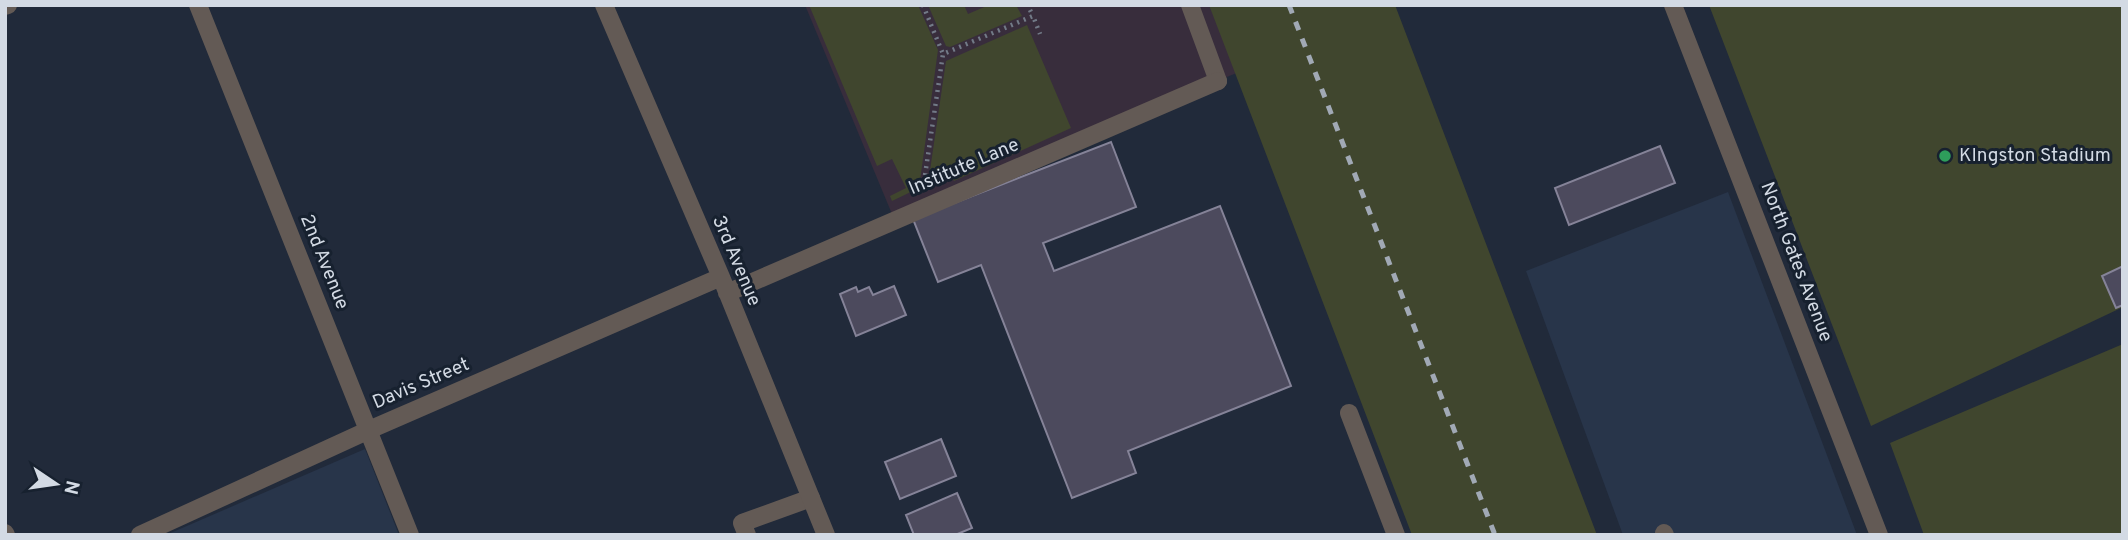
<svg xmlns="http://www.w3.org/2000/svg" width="2128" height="540" viewBox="0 0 2128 540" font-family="Overpass,sans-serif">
<rect width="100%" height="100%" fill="#212a3a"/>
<path fill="#28354a" d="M 1728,192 L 1857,535 L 1623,535 L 1526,271 Z
M 365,449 L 399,535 L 166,535 Z"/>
<path fill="#382d3c" d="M 805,5 L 1264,5 L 1283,54 L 892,214 Z"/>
<path fill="#40462e" d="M 809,5 L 918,5 L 938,50 L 919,188 L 892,201 L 890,196 L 906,188 L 892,159 L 877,166 Z
M 928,5 L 964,5 L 968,14 L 989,5 L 1016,5 L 1022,16 L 950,47 L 946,46 Z
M 1209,5 L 1395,5 L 1597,535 L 1412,535 Z
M 1709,5 L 2123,5 L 2123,307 L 1871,426 Z
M 1027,25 L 1071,128 L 954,181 L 951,175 L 928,184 L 946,61 Z
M 2123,344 L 2123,535 L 1924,535 L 1890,443 Z"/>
<path fill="#4c4a5d" stroke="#858398" stroke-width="2" d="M 1111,142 L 1136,207 L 1043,243 L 1054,271 L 1220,206 L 1291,386 L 1128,451 L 1136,473 L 1072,498 L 981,265 L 938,282 L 913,219 Z
M 1660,146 L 1675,183 L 1569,225 L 1555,188 Z
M 2123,266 L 2123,305 L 2116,308 L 2102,276 Z
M 894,286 L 906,315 L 856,336 L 840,294 L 856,287 L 858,292 L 869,287 L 873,295 Z
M 941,439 L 956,476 L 900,499 L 885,462 Z
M 957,493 L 972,528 L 955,535 L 914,535 L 906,515 Z"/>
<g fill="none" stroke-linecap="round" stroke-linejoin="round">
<path stroke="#727a87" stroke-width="4.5" stroke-dasharray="2 5" stroke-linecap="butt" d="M 923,5 L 943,54
M 1030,10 L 1033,16
M 924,182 L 943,54 L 1033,16 L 1040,34"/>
<path stroke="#635a55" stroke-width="18" d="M 1190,5 L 1218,81
M 1349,413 L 1396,535
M 1664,533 L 1665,535
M 747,535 L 742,523 L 811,498"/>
<path stroke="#635a55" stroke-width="18" d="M 198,5 L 410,535
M 604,5 L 721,277 L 826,535
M 1673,5 L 1879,535
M 5,6 L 8,5
M 727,293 L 1218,81
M 5,533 L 6,535
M 140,535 L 369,430 L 721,277"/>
<path stroke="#a1a9b5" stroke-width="5" stroke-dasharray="9 9" stroke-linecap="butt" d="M 1289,5 L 1495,535"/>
</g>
<circle fill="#2e9e5b" stroke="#17212f" stroke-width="2.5" cx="1945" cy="156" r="7"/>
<g text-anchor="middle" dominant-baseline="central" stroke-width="6" stroke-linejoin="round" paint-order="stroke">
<g font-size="19" fill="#d3dae4" stroke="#17212f" text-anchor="start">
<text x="1959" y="156">KIngston Stadium</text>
</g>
<g font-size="19" fill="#d3dae4" stroke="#17212f">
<text transform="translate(964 167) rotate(-23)">Institute Lane</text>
<text transform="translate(736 261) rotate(67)">3rd Avenue</text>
<text transform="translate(324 262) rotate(68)">2nd Avenue</text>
<text transform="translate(1796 262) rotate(69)">North Gates Avenue</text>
<text transform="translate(421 384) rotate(-23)">Davis Street</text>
</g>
</g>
<rect width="2128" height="540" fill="none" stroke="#d3dae4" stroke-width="14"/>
<g transform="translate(56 484) rotate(103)" stroke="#17212f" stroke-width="5" paint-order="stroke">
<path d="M0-5L12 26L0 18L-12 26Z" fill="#d3dae4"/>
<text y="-10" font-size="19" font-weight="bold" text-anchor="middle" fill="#d3dae4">N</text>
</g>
</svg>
